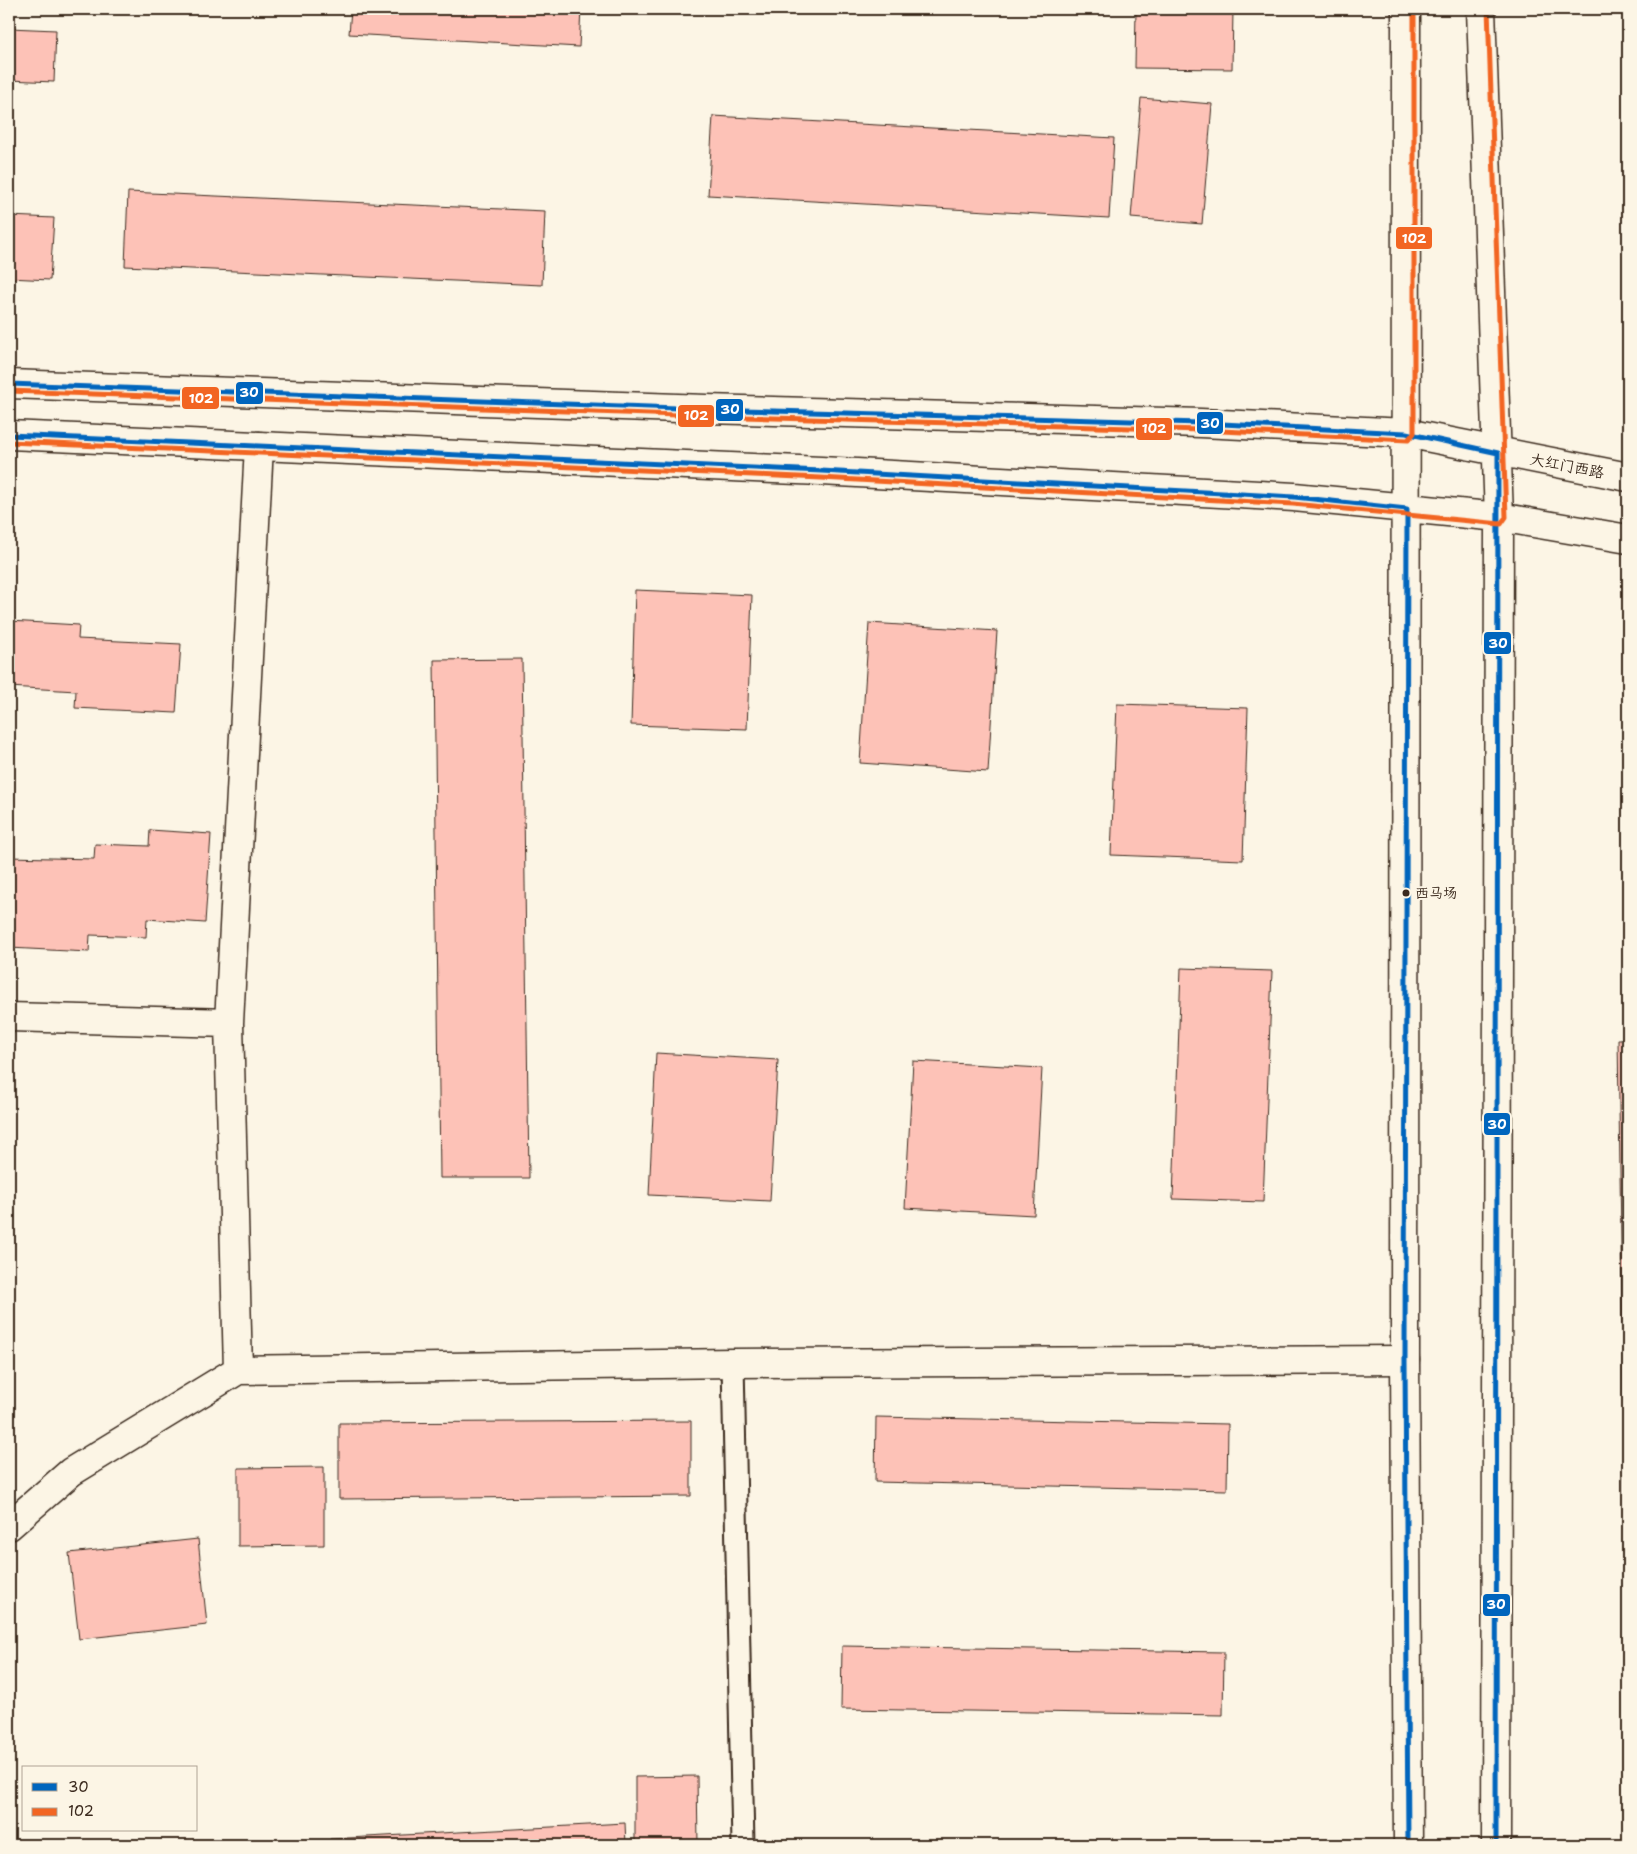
<svg xmlns="http://www.w3.org/2000/svg" width="1637" height="1854" viewBox="0 0 1637 1854" font-family="'Shantell Sans','LXGW WenKai TC',sans-serif">
<rect width="100%" height="100%" fill="#fcf5e5"/>
<filter id="ink" filterUnits="userSpaceOnUse"><feTurbulence type="fractalNoise" baseFrequency=".02" numOctaves="2"/><feDisplacementMap in="SourceGraphic" scale="10" xChannelSelector="R" yChannelSelector="G"/><feConvolveMatrix kernelMatrix="1 2 1 2 8 2 1 2 1" color-interpolation-filters="sRGB"/></filter>
<g filter="url(#ink)">
<path fill="#fdc2b7" stroke="#3b2a1e" d="M 351,9 L 581,9 L 579,47 L 349,34 Z
M 1136,9 L 1233,9 L 1232,69 L 1135,68 Z
M 9,28 L 56,30 L 54,82 L 9,80 Z
M 1141,98 L 1212,104 L 1202,224 L 1131,218 Z
M 713,116 L 1114,138 L 1109,218 L 708,195 Z
M 128,192 L 545,211 L 542,285 L 125,266 Z
M 9,216 L 54,218 L 50,280 L 9,278 Z
M 635,590 L 752,595 L 747,729 L 631,725 Z
M 9,621 L 79,625 L 78,639 L 181,644 L 176,713 L 75,708 L 76,691 L 9,687 Z
M 869,623 L 997,631 L 988,772 L 860,763 Z
M 522,659 L 529,1178 L 440,1178 L 434,660 Z
M 1117,704 L 1248,708 L 1243,860 L 1111,855 Z
M 150,830 L 211,834 L 205,923 L 147,919 L 146,937 L 90,935 L 89,952 L 9,948 L 9,857 L 94,859 L 95,844 L 149,846 Z
M 1181,968 L 1272,971 L 1263,1202 L 1173,1199 Z
M 1618,1039 L 1628,1039 L 1628,1501 L 1625,1501 Z
M 656,1053 L 778,1060 L 770,1201 L 649,1195 Z
M 913,1061 L 1042,1068 L 1034,1215 L 905,1208 Z
M 876,1417 L 1228,1424 L 1227,1490 L 875,1482 Z
M 691,1421 L 691,1496 L 339,1499 L 339,1423 Z
M 324,1467 L 324,1545 L 238,1546 L 238,1468 Z
M 198,1539 L 207,1625 L 79,1639 L 69,1553 Z
M 842,1646 L 1224,1652 L 1223,1715 L 841,1709 Z
M 697,1776 L 698,1845 L 635,1845 L 635,1777 Z
M 625,1823 L 626,1845 L 331,1845 L 330,1839 Z"/>
<g fill="none" stroke-linecap="round" stroke-linejoin="round">
<g stroke="#3b2a1e" stroke-width="25">
<path id="lane" d="M 733,1363 L 743,1845"/>
</g>
<g stroke="#3b2a1e" stroke-width="31">
<path id="street" d="M 9,1017 L 229,1023
M 238,1370 L 229,1023 L 259,446
M 9,1526 L 71,1472 L 238,1370 L 733,1363 L 1405,1360"/>
</g>
<g stroke="#3b2a1e" stroke-width="31">
<path id="secondary" d="M 1406,9 L 1405,1360 L 1408,1845
M 1481,9 L 1499,517 L 1496,1845
M 9,384 L 706,409 L 1201,423 L 1406,433 L 1628,477
M 9,435 L 821,471 L 1294,497 L 1499,517 L 1628,539"/>
</g>
<use href="#lane" stroke="#fcf5e5" stroke-width="21"/>
<use href="#street" stroke="#fcf5e5" stroke-width="28"/>
<use href="#secondary" stroke="#fcf5e5" stroke-width="28"/>
<g stroke="#fcf5e5" stroke-width="9">
<path id="bus-1" d="M 9,384 L 706,409 L 1201,423 L 1406,433 L 1498,453 L 1496,1845
M 9,435 L 821,471 L 1294,497 L 1407,509 L 1405,1360 L 1408,1845"/>
</g>
<g stroke="#fcf5e5" stroke-width="9">
<path id="bus-2" d="M 9,391 L 706,416 L 1201,430 L 1408,440 L 1414,433 L 1414,9
M 9,442 L 821,478 L 1293,504 L 1501,524 L 1506,517 L 1488,9"/>
</g>
<use href="#bus-1" stroke="#0065bd" stroke-width="5"/>
<use href="#bus-2" stroke="#f26522" stroke-width="5"/>
</g>
</g>
<circle fill="#3b2a1e" stroke="#fcf5e5" stroke-width="2" cx="1406" cy="893" r="4.5"/>
<g text-anchor="middle" dominant-baseline="central" stroke-width="4" stroke-linejoin="round" paint-order="stroke">
<g font-size="14" fill="#3b2a1e" stroke="#fcf5e5" text-anchor="start">
<text x="1415" y="893">西马场</text>
</g>
<g font-size="15" fill="#3b2a1e" stroke="#fcf5e5">
<text transform="translate(1567 466) rotate(11)">大红门西路</text>
</g>
</g>
<g stroke="#fcf5e5" stroke-width="2">
<rect x="1395" y="226" width="38" height="24" rx="5" fill="#f26522"/>
<rect x="235" y="381" width="29" height="24" rx="5" fill="#0065bd"/>
<rect x="181" y="386" width="39" height="24" rx="5" fill="#f26522"/>
<rect x="715" y="398" width="29" height="24" rx="5" fill="#0065bd"/>
<rect x="677" y="404" width="38" height="24" rx="5" fill="#f26522"/>
<rect x="1196" y="411" width="28" height="24" rx="5" fill="#0065bd"/>
<rect x="1135" y="417" width="38" height="24" rx="5" fill="#f26522"/>
<rect x="1483" y="631" width="29" height="24" rx="5" fill="#0065bd"/>
<rect x="1483" y="1112" width="28" height="24" rx="5" fill="#0065bd"/>
<rect x="1482" y="1593" width="29" height="24" rx="5" fill="#0065bd"/>
</g>
<g font-size="14" text-anchor="middle" font-weight="bold" fill="#fff">
<text x="1414" y="243">102</text>
<text x="249" y="397">30</text>
<text x="201" y="403">102</text>
<text x="730" y="414">30</text>
<text x="696" y="420">102</text>
<text x="1210" y="428">30</text>
<text x="1154" y="433">102</text>
<text x="1498" y="648">30</text>
<text x="1497" y="1129">30</text>
<text x="1496" y="1609">30</text>
</g>
<rect width="1637" height="1854" fill="none" stroke="#fcf5e5" stroke-width="30"/>
<rect x="15" y="15" width="1607" height="1824" fill="none" stroke="#3b2a1e" stroke-width="2" filter="url(#ink)"/>
<rect x="22" y="1766" width="175" height="65" fill="#fcf5e5" stroke="#afa495"/>
<rect x="32" y="1783" width="25" height="8" fill="#0065bd" stroke="#afa495"/>
<text x="68" y="1792" font-size="15" fill="#3b2a1e">30</text>
<rect x="32" y="1808" width="25" height="8" fill="#f26522" stroke="#afa495"/>
<text x="68" y="1816" font-size="15" fill="#3b2a1e">102</text>
</svg>
